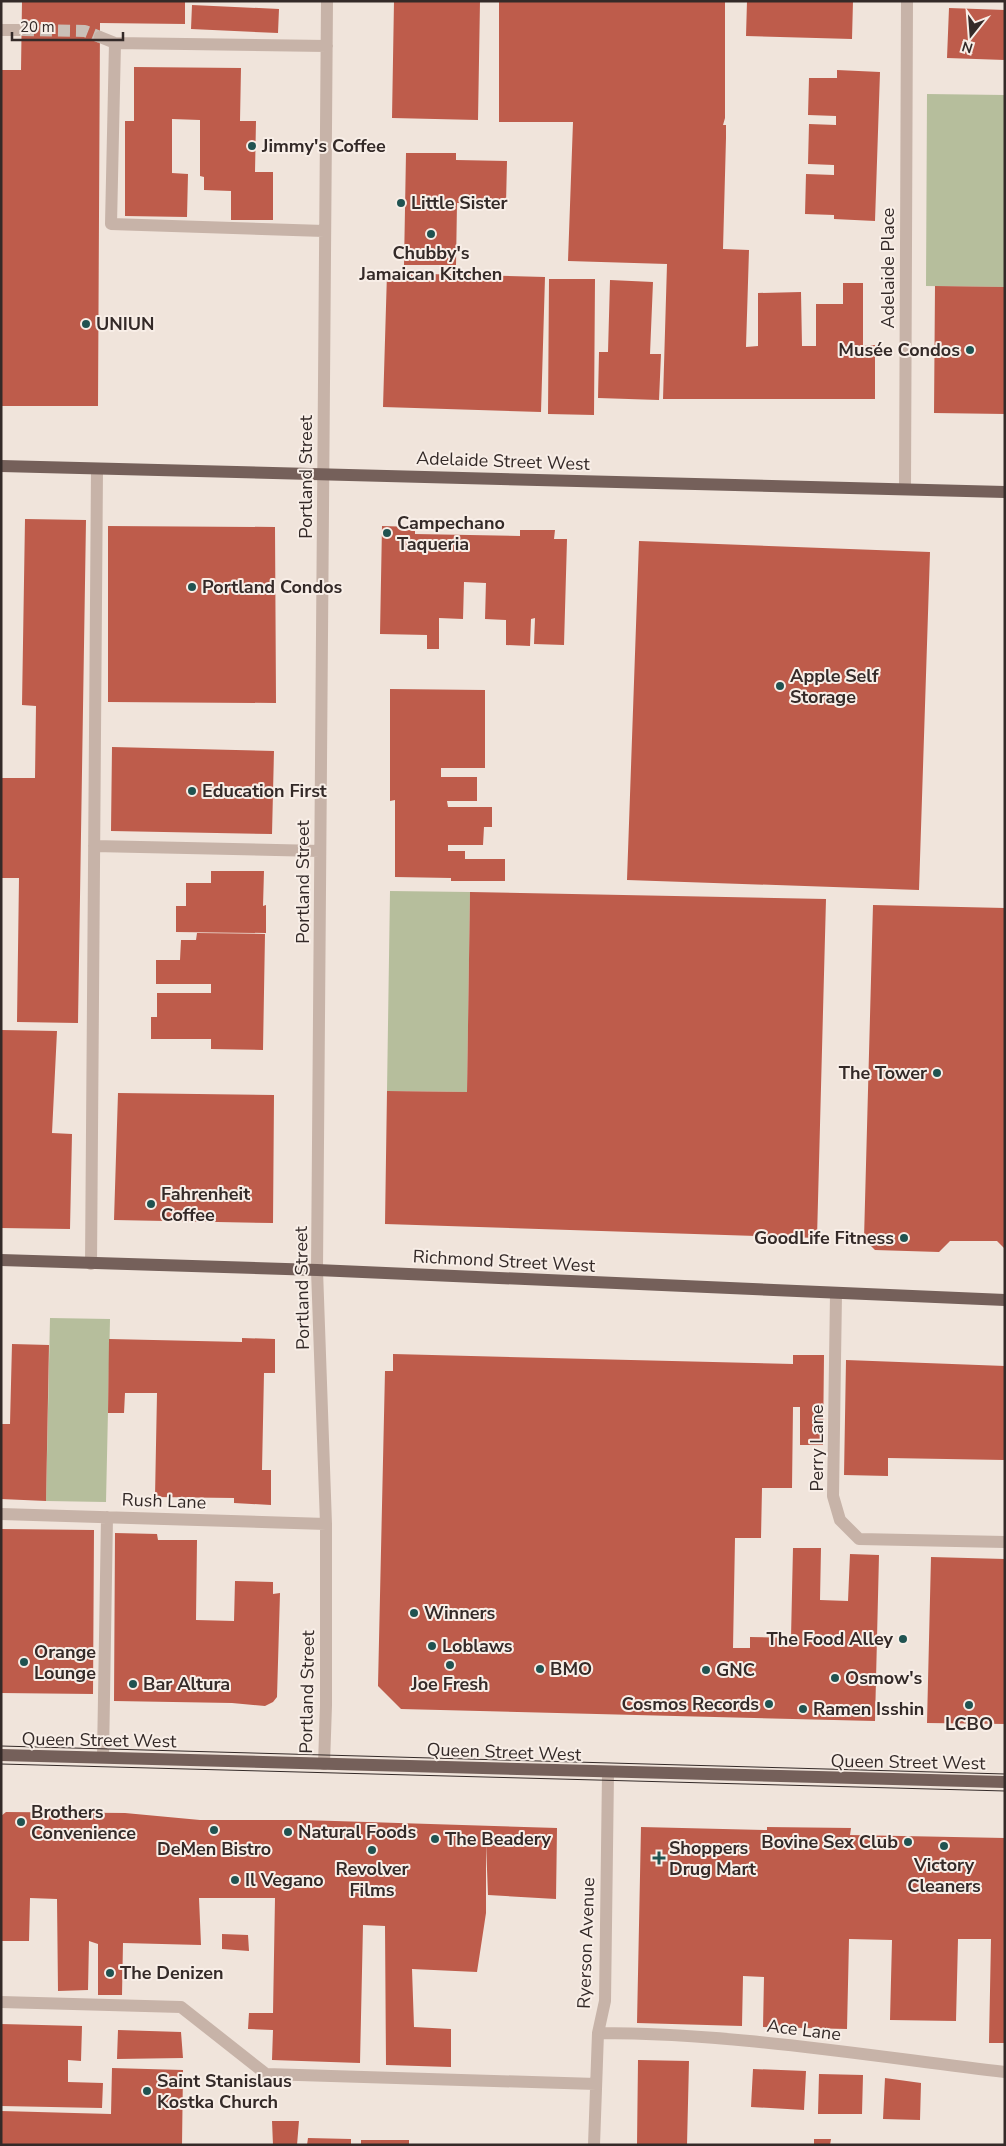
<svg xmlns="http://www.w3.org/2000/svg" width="1006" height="2146" viewBox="0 0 1006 2146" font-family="'Nunito Sans',sans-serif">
<rect width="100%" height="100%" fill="#f0e4db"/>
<path fill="#b6be9c" d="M 927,94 L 1005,95 L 1005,287 L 926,286 Z
M 390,891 L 470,892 L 467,1092 L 387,1091 Z
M 50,1318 L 110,1319 L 106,1502 L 46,1501 Z"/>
<path fill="#be5c4b" d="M 22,1 L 185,1 L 185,24 L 100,23 L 98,406 L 1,406 L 1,70 L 21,70 Z
M 394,1 L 480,1 L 478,120 L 392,118 Z
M 499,1 L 725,1 L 725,118 L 723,125 L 726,125 L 726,138 L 723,249 L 749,250 L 746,347 L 758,346 L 758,293 L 801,292 L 802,346 L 816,346 L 816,304 L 843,304 L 843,283 L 863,283 L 863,346 L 875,345 L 875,399 L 663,399 L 667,264 L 568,261 L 573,122 L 499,122 Z
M 747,1 L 853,1 L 852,39 L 746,36 Z
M 192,5 L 279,9 L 278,33 L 191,29 Z
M 949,8 L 1005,10 L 1005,60 L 947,58 Z
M 134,67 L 241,68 L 240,121 L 256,121 L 255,172 L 273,172 L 273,220 L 231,220 L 231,191 L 204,190 L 204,177 L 200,176 L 200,120 L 172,119 L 172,173 L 188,174 L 187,217 L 125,216 L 125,121 L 134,121 Z
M 837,70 L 880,72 L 875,221 L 834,219 L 834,215 L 805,214 L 806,174 L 834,175 L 834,165 L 808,164 L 809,124 L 836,125 L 836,116 L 808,115 L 809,78 L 837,78 Z
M 406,153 L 456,153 L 456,160 L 507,161 L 506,204 L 457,203 L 456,265 L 404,265 Z
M 387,273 L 545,277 L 541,412 L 383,407 Z
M 549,279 L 595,279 L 594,415 L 548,414 Z
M 610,280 L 653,282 L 650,354 L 661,354 L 659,400 L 598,398 L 599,352 L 608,352 Z
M 935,286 L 1005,287 L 1005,414 L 934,413 Z
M 25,519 L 86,520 L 78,1023 L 17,1022 L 19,878 L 1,878 L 1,778 L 35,778 L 36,706 L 22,705 Z
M 108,526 L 275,527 L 276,703 L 108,702 Z
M 382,526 L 415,527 L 415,534 L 520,536 L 520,530 L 555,530 L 554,539 L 567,539 L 564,645 L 534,644 L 535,618 L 531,619 L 530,646 L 506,645 L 506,620 L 485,619 L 486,583 L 464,582 L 463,619 L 439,618 L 439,649 L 427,649 L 427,635 L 380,634 Z
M 639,541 L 930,552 L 919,890 L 627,880 Z
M 390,689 L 485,690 L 485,768 L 441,768 L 441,777 L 477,777 L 477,801 L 447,801 L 448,807 L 492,807 L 492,827 L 484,827 L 483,845 L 448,845 L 448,851 L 465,851 L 465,859 L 505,859 L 505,881 L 451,881 L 451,878 L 395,877 L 395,800 L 390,801 Z
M 112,747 L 274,751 L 272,834 L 111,831 Z
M 211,871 L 264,871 L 263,906 L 266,905 L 266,933 L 176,932 L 176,906 L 186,906 L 186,883 L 211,883 Z
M 470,892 L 826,899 L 817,1238 L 385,1224 L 387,1091 L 467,1092 Z
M 873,905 L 1005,908 L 1005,1249 L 997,1241 L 950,1241 L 939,1252 L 875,1250 L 864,1239 Z
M 197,933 L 265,934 L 263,1050 L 211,1049 L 211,1039 L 151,1039 L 151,1017 L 157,1017 L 157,993 L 211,993 L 211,984 L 156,984 L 156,960 L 180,960 L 181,940 L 196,940 Z
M 1,1030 L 57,1031 L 52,1133 L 72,1134 L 70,1229 L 1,1228 Z
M 118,1093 L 274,1095 L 273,1223 L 114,1220 Z
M 242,1338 L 275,1339 L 275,1373 L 264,1373 L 262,1470 L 271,1470 L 271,1505 L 234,1503 L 234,1498 L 155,1497 L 157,1393 L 125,1393 L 124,1413 L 108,1413 L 109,1339 L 242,1342 Z
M 12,1344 L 49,1345 L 46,1501 L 1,1499 L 1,1424 L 10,1424 Z
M 393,1354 L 793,1364 L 793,1355 L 824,1355 L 823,1445 L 800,1445 L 800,1407 L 793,1407 L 792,1488 L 762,1488 L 761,1538 L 735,1538 L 733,1648 L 750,1648 L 750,1637 L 791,1638 L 793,1548 L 821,1548 L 820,1600 L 848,1601 L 850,1554 L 879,1555 L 875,1721 L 401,1709 L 378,1686 L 385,1371 L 393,1371 Z
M 846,1360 L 1005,1366 L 1005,1460 L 888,1458 L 888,1476 L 844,1475 Z
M 1,1529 L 94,1530 L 93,1694 L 1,1693 Z
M 115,1533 L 157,1534 L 158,1540 L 197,1540 L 196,1620 L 234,1621 L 235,1581 L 273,1582 L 273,1594 L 280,1593 L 277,1697 L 273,1702 L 265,1706 L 232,1703 L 114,1701 Z
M 931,1557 L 1005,1559 L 1005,1724 L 927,1723 Z
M 6,1812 L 125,1813 L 200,1820 L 303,1820 L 557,1828 L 556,1899 L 488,1895 L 486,1843 L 486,1913 L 477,1972 L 412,1969 L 414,2027 L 451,2029 L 451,2067 L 386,2065 L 385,1926 L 363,1925 L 360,2063 L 272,2060 L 273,2030 L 248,2029 L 249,2013 L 273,2013 L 275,1898 L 199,1898 L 201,1945 L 123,1943 L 122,1995 L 98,1995 L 98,1944 L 89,1941 L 88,1990 L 58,1991 L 57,1899 L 30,1898 L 29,1941 L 1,1941 L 1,1816 Z
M 641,1827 L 767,1830 L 767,1827 L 851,1828 L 850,1835 L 1005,1838 L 1005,2043 L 989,2043 L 991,1939 L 958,1939 L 956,2021 L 890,2020 L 892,1940 L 849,1939 L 847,2029 L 763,2027 L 764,1977 L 743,1976 L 742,2026 L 637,2023 Z
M 222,1934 L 248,1935 L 249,1951 L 222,1949 Z
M 1,2024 L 82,2026 L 81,2061 L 68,2060 L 68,2082 L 103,2083 L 102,2108 L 1,2106 Z
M 118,2030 L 181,2032 L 183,2058 L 117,2059 Z
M 638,2060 L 689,2061 L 687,2145 L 637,2145 Z
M 112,2068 L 183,2070 L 182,2145 L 1,2145 L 1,2111 L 111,2114 Z
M 753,2069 L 806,2071 L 804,2110 L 751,2107 Z
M 819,2074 L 863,2075 L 862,2114 L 818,2114 Z
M 885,2078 L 921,2083 L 920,2120 L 883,2119 Z
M 272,2121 L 299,2121 L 297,2145 L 273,2145 Z
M 308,2138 L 351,2139 L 351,2145 L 307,2145 Z
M 814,2139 L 831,2139 L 830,2145 L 814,2145 Z
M 361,2140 L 409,2140 L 409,2145 L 361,2145 Z"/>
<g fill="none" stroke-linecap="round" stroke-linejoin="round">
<path stroke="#cabfb7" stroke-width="12" stroke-dasharray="12 6" stroke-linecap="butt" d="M 22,30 L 85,31 L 100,37"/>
<path stroke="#c7b3a8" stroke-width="12" d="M 1,30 L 22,30
M 100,37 L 115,43 L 327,46
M 115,43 L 111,224 L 324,231
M 905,489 L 907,1
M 94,846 L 320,851
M 91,1264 L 97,469
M 836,1294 L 833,1496 L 840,1520 L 859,1539 L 1005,1542
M 1,1514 L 326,1524
M 103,1757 L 107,1517
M 324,1764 L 326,1705 L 326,1524 L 317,1270 L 327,1
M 1,2002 L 181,2007 L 266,2074 L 596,2084
M 598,2033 C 734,2033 870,2056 1005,2072
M 594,2145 L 598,2033 L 605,2001 L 608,1773"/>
<path stroke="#75605a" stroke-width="12" d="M 1,466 L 1005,492
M 1,1260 L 317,1270 L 1005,1300
M 1,1755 L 1005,1782"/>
<path stroke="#342a28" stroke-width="1" d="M 1,1746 L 1005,1774
M 1,1764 L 1005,1791"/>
</g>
<g fill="#205351" stroke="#f8eee7" stroke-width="2">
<circle cx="252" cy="146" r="5"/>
<circle cx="401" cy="203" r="5"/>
<circle cx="431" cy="234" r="5"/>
<circle cx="86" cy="324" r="5"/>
<circle cx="970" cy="350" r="5"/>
<circle cx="387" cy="533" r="5"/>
<circle cx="192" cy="587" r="5"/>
<circle cx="780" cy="686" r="5"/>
<circle cx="192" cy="791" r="5"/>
<circle cx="937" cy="1073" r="5"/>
<circle cx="151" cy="1204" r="5"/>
<circle cx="904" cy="1238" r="5"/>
<circle cx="414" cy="1613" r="5"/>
<circle cx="903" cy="1639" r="5"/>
<circle cx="432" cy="1646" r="5"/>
<circle cx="24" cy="1662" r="5"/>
<circle cx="450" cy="1665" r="5"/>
<circle cx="540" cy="1669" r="5"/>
<circle cx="706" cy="1670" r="5"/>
<circle cx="835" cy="1678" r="5"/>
<circle cx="133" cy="1684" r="5"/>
<circle cx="769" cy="1704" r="5"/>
<circle cx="969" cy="1705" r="5"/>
<circle cx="803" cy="1709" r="5"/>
<circle cx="21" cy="1822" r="5"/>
<circle cx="214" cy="1830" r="5"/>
<circle cx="288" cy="1832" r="5"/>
<circle cx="435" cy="1839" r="5"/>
<circle cx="908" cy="1842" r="5"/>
<circle cx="944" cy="1846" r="5"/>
<circle cx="372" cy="1850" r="5"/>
<path d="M656.5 1850.5h5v5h5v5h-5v5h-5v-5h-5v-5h5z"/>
<circle cx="235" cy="1880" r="5"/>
<circle cx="110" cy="1973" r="5"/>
<circle cx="147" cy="2091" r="5"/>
</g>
<g text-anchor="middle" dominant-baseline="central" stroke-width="4" stroke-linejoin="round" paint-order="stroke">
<g font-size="18" font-weight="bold" fill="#342a28" stroke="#f8eee7" text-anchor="start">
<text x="262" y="146">Jimmy's Coffee</text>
<text x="411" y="203">Little Sister</text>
<text x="431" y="253" text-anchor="middle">Chubby's<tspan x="431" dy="21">Jamaican Kitchen</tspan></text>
<text x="96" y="324">UNIUN</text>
<text x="960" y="350" text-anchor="end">Musée Condos</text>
<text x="397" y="523">Campechano<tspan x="397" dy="21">Taqueria</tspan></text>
<text x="202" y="587">Portland Condos</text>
<text x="790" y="676">Apple Self<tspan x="790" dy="21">Storage</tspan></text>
<text x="202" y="791">Education First</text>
<text x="927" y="1073" text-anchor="end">The Tower</text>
<text x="161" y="1194">Fahrenheit<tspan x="161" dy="21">Coffee</tspan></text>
<text x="894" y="1238" text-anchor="end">GoodLife Fitness</text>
<text x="424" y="1613">Winners</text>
<text x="893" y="1639" text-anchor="end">The Food Alley</text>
<text x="442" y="1646">Loblaws</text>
<text x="34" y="1652">Orange<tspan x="34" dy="21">Lounge</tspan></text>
<text x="550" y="1669">BMO</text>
<text x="716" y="1670">GNC</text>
<text x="845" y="1678">Osmow's</text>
<text x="143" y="1684">Bar Altura</text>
<text x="450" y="1684" text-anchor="middle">Joe Fresh</text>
<text x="759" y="1704" text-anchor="end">Cosmos Records</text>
<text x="813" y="1709">Ramen Isshin</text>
<text x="969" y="1724" text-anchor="middle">LCBO</text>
<text x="31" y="1812">Brothers<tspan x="31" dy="21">Convenience</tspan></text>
<text x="298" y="1832">Natural Foods</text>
<text x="445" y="1839">The Beadery</text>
<text x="898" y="1842" text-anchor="end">Bovine Sex Club</text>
<text x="669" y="1848">Shoppers<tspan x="669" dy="21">Drug Mart</tspan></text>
<text x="214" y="1849" text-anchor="middle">DeMen Bistro</text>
<text x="944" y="1865" text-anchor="middle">Victory<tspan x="944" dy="21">Cleaners</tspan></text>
<text x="372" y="1869" text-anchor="middle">Revolver<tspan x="372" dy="21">Films</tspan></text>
<text x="245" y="1880">Il Vegano</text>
<text x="120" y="1973">The Denizen</text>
<text x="157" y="2081">Saint Stanislaus<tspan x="157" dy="21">Kostka Church</tspan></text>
</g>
<g font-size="18" fill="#342a28" stroke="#f8eee7">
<text transform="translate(888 268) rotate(-90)">Adelaide Place</text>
<text transform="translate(503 461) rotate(2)">Adelaide Street West</text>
<text transform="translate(306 477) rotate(-90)">Portland Street</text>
<text transform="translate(303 882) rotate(-90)">Portland Street</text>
<text transform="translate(504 1261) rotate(3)">Richmond Street West</text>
<text transform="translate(302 1288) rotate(-91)">Portland Street</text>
<text transform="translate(817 1448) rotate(-90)">Perry Lane</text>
<text transform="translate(164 1501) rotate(2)">Rush Lane</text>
<text transform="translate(307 1692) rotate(-89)">Portland Street</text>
<text transform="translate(99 1740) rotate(1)">Queen Street West</text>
<text transform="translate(504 1752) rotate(2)">Queen Street West</text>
<text transform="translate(908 1762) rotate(1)">Queen Street West</text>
<text transform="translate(586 1943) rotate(-88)">Ryerson Avenue</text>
<text transform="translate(804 2030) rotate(7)">Ace Lane</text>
</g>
</g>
<rect width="1006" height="2146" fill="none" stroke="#342a28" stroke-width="5"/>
<g transform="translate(971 35) rotate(197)" stroke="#f8eee7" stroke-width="4" paint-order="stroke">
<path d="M0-4L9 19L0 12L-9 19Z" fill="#342a28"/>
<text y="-8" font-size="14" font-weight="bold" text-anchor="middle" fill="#342a28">N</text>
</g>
<path d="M12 32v8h111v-8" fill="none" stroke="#342a28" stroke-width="2.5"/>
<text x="20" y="32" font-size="15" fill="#342a28" stroke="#f8eee7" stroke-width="4" paint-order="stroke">20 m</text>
</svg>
